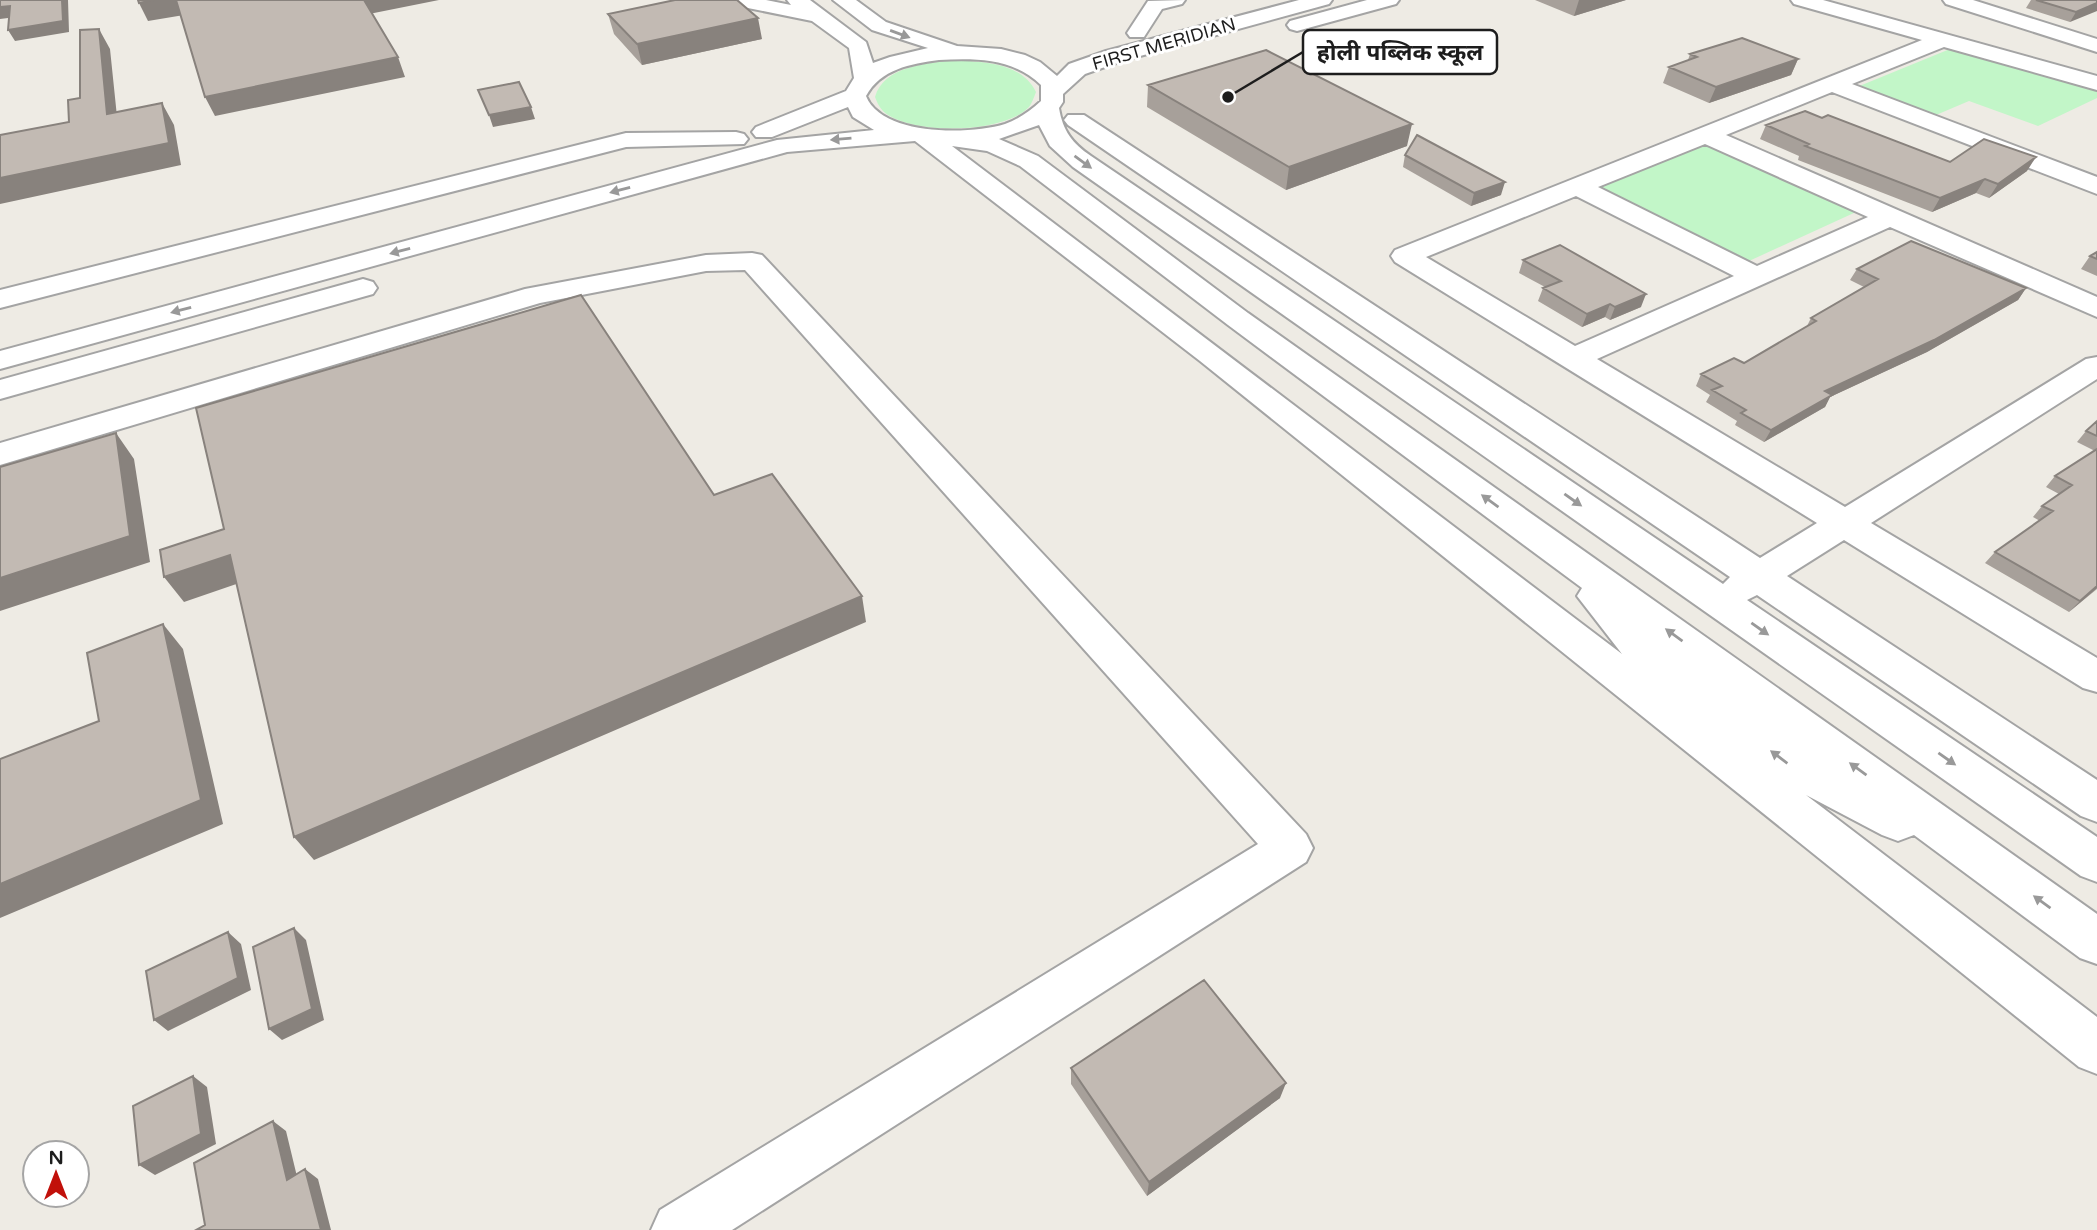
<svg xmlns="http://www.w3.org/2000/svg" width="2097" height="1230" viewBox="0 0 2097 1230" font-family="'Varela Round','Noto Sans Devanagari',sans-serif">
<rect width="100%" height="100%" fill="#eeebe4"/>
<path fill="#c2f6c8" d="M 1950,49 L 2097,88 L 2097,98 L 2038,126 L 1969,101 L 1936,115 L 1857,87 Z
M 953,60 C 983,62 1021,62 1036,92 C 1034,97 1032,103 1029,107 C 1004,134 910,136 883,111 C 879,107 877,102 875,97 C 884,66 925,64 953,60 Z
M 1705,145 L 1856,212 L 1749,261 L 1599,186 Z"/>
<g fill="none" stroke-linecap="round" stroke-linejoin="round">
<g stroke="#a4a4a4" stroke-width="4">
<path id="minor" d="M 736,0 L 766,0 L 791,5 L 787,0 L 810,0 L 866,42 L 873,63 L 890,57 L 928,48 L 872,30 L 833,0 L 856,0 L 886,22 L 957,46 L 1001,49 L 1025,55 L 1040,62 L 1057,76 L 1069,64 L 1106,51 L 1299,0 L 1332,0 L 1329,4 L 1122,61 L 1085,74 L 1063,94 L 1063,102 L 1059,108 C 1063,131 1072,143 1091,156 L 1723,584 L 1730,577 L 1068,125 L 1064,120 L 1068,115 L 1084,115 L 1760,558 L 1817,523 L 1395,262 L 1391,256 L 1395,250 L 1922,40 L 1794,4 L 1791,0 L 1823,0 L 2097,76 L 2097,90 L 1944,47 L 1852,84 L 2097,177 L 2097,194 L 1832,92 L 1726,135 L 2097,297 L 2097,317 L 1890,227 L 1597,359 L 1845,507 L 2086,359 L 2097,357 L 2097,379 L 1871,523 L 2097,658 L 2097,692 L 2083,688 L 1844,540 L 1787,576 L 2097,780 L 2097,822 L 2081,816 L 1757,595 L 1747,600 L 2097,837 L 2097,882 L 2081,876 L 1073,167 L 1050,146 L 1039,125 L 999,139 L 1038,156 L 1248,313 L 2097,914 L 2097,964 L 2080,958 L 1914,835 L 1898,841 L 1882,835 L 1806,795 L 2097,1017 L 2097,1074 L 2079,1067 L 1200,361 L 915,141 L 787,152 L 0,369 L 0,351 L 777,140 L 874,130 L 853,117 L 848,107 L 772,137 L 756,137 L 752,132 L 756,127 L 846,91 L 854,78 L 849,48 L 812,21 L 743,7 ZM 939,60 C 976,58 1013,58 1041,85 L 1041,101 C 1030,111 1019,119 1005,124 C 969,135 882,136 866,96 C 881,69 910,64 939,60 ZM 1705,144 L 1868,217 L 1757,266 L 1598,187 ZM 952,146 L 987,151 L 1020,166 L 1228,325 L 1582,588 L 1577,596 L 1622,654 ZM 1576,196 L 1734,276 L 1575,346 L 1426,257 Z
M 1185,0 L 1182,4 L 1162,9 L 1144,37 L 1130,37 L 1127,33 L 1148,1 Z
M 1367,0 L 1399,0 L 1396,4 L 1297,31 L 1290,29 L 1287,25 L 1290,21 Z
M 1943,0 L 1973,0 L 2097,39 L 2097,52 L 1946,4 Z
M 736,132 L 744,134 L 748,139 L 744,144 L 626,147 L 0,308 L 0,290 L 626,133 Z
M 752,253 L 762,255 L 1306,834 L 1313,848 L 1306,862 L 732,1230 L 651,1230 L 660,1210 L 1258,844 L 745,270 L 706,271 L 540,303 L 0,465 L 0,443 L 525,289 L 706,255 Z
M 363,279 L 373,282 L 377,288 L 373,294 L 0,399 L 0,380 Z"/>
</g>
<use href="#minor" fill="#fff" fill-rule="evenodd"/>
</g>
<path fill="#a7a09a" d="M 1535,0 L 1626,0 L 1574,16 Z
M 2031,0 L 2097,0 L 2070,22 L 2026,8 Z
M 608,14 L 762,39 L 642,65 L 614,34 Z
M 1690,54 L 1798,59 L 1791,75 L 1709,103 L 1663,83 L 1669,67 L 1688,60 Z
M 1148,85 L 1407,146 L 1286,190 L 1147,107 Z
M 1822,118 L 1950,162 L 2027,171 L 1989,198 L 1976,193 L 1932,212 L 1798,160 L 1799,156 L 1760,139 L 1766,125 Z
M 1405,155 L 1501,195 L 1471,206 L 1403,167 Z
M 2097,252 L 2097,276 L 2081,269 L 2090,256 Z
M 1523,260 L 1641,307 L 1610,320 L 1605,317 L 1582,327 L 1538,301 L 1543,288 L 1545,287 L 1519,273 Z
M 1857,269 L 2026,288 L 2018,300 L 1927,352 L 1830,397 L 1825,407 L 1764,442 L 1735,425 L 1737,421 L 1706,402 L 1710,395 L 1696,386 L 1701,374 L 1744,363 L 1807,326 L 1811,318 L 1864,287 L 1850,280 Z
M 2097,421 L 2097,589 L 2069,612 L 1985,563 L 1995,552 L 2040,521 L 2033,517 L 2042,506 L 2059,494 L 2046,487 L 2055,476 L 2095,451 L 2077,442 L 2086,431 Z
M 1071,1068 L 1280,1098 L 1147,1196 L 1071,1084 Z"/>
<path fill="#88827d" d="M 62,0 L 68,0 L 69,32 L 15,41 L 8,30 Z
M 154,0 L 176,0 L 184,15 L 148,21 L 139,3 Z
M 363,0 L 439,0 L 369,14 Z
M 1579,0 L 1626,0 L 1574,16 Z
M 2097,3 L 2097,11 L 2070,22 L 2076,12 Z
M 10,6 L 16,17 L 0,19 L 0,7 Z
M 758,18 L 762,39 L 642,65 L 637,44 Z
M 99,29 L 110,49 L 119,136 L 107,114 Z
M 398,57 L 405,77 L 215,116 L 205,97 Z
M 1798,59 L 1791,75 L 1709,103 L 1716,87 Z
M 162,103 L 174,125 L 181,165 L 0,204 L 0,178 Z
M 531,107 L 535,119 L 493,127 L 489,115 Z
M 1412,124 L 1407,146 L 1286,190 L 1289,167 Z
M 2036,157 L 2027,171 L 1989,198 L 1998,184 Z
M 1985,179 L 1976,193 L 1932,212 L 1940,198 Z
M 1505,182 L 1501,195 L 1471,206 L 1474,193 Z
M 2026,288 L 2018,300 L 1927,352 L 1830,397 L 1825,407 L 1764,442 L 1771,430 L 1825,391 Z
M 1646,294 L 1641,307 L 1610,320 L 1615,307 Z
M 1610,304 L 1605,317 L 1582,327 L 1587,314 Z
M 116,433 L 134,459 L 150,562 L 0,611 L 0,578 Z
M 230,555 L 248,580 L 184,602 L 164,577 Z
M 2097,586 L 2097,588 L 2069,612 L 2080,601 Z
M 862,596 L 866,622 L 314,860 L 294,837 Z
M 163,624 L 183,649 L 223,824 L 0,918 L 0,884 Z
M 294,928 L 306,940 L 324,1020 L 282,1040 L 269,1029 Z
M 228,932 L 241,944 L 251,990 L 168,1031 L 154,1020 Z
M 193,1076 L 207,1087 L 216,1144 L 155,1175 L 139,1165 Z
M 1286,1083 L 1280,1098 L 1147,1196 L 1149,1182 Z
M 273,1121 L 286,1131 L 300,1189 L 287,1180 Z
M 305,1169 L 318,1179 L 331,1230 L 321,1230 Z"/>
<path fill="#c2bab3" stroke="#88827d" stroke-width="2" d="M 0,0 L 62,0 L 63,21 L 8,30 L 10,6 L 0,7 Z
M 138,0 L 154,0 L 139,3 Z
M 176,0 L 364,0 L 398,57 L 205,97 Z
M 675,0 L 737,0 L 758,18 L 637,44 L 608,14 Z
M 2036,0 L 2097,0 L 2097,3 L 2076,12 Z
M 99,29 L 107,114 L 162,103 L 169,143 L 0,178 L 0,135 L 69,122 L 68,100 L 80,98 L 80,30 Z
M 1742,38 L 1798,59 L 1716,87 L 1669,67 L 1697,57 L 1690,54 Z
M 1266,50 L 1412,124 L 1289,167 L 1148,85 Z
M 519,82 L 531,107 L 489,115 L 478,90 Z
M 1805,111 L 1822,118 L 1828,115 L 1950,162 L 1984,139 L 2036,157 L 1998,184 L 1985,179 L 1940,198 L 1805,146 L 1809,144 L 1766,125 Z
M 1417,135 L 1505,182 L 1474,193 L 1405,155 Z
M 1911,241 L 2026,288 L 1934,340 L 1825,391 L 1832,395 L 1771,430 L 1741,413 L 1746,410 L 1712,390 L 1722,386 L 1701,374 L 1734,358 L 1744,363 L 1816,321 L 1811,318 L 1878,279 L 1857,269 Z
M 1560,245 L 1646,294 L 1615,307 L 1610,304 L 1587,314 L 1543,288 L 1561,281 L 1523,260 Z
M 2097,252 L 2097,259 L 2090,256 Z
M 581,295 L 714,495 L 772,474 L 862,596 L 294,837 L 230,555 L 164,577 L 160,550 L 224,529 L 196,408 Z
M 2097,421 L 2097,436 L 2086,431 Z
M 116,433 L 130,536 L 0,578 L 0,467 Z
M 2097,449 L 2097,586 L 2080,601 L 1995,552 L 2053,511 L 2042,506 L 2072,485 L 2055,476 Z
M 163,624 L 201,800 L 0,884 L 0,759 L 99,721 L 87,653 Z
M 294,928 L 312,1009 L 269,1029 L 253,947 Z
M 228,932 L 238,978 L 154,1020 L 146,971 Z
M 1204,980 L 1286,1083 L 1149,1182 L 1071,1068 Z
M 193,1076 L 201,1134 L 139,1165 L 133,1106 Z
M 273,1121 L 287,1180 L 305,1169 L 321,1230 L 196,1230 L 205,1225 L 194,1163 Z"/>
<defs><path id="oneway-solid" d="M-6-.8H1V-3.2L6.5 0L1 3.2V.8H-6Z" transform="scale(1.75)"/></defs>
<g fill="#999">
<use href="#oneway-solid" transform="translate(900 34) rotate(20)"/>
<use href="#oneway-solid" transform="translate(841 139) rotate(175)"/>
<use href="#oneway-solid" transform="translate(1083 162) rotate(36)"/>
<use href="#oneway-solid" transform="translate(620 190) rotate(165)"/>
<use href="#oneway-solid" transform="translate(400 251) rotate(165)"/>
<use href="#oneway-solid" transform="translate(181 310) rotate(165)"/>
<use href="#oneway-solid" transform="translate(1573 500) rotate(35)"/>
<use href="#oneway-solid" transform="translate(1490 501) rotate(-144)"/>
<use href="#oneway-solid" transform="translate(1760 629) rotate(35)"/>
<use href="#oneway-solid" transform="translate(1674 635) rotate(-144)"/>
<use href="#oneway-solid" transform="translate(1779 757) rotate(-143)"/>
<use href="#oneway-solid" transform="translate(1947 759) rotate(35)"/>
<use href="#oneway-solid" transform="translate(1858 769) rotate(-144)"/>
<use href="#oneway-solid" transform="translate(2042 902) rotate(-144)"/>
</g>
<g text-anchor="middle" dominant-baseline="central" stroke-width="6" stroke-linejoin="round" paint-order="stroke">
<g font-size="18" fill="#1d1d1d" stroke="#fff">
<text transform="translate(1164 44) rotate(-16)">FIRST MERIDIAN</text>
</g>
</g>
<path fill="none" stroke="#1d1d1d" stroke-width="2.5" d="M1228 97L1303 52"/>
<circle fill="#1d1d1d" stroke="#fff" stroke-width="2.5" cx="1228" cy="97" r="7"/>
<rect fill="#fff" stroke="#1d1d1d" stroke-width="2.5" x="1303" y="30" width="194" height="44" rx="7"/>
<g font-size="23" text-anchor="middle" font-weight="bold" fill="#1d1d1d">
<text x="1400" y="60">होली पब्लिक स्कूल</text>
</g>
<g transform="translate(56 1174)"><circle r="33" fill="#ffffff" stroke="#a5a5a5" stroke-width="2"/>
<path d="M0-5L12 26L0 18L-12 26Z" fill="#c1100a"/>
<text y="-10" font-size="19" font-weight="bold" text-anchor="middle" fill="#1d1d1d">N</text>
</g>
</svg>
